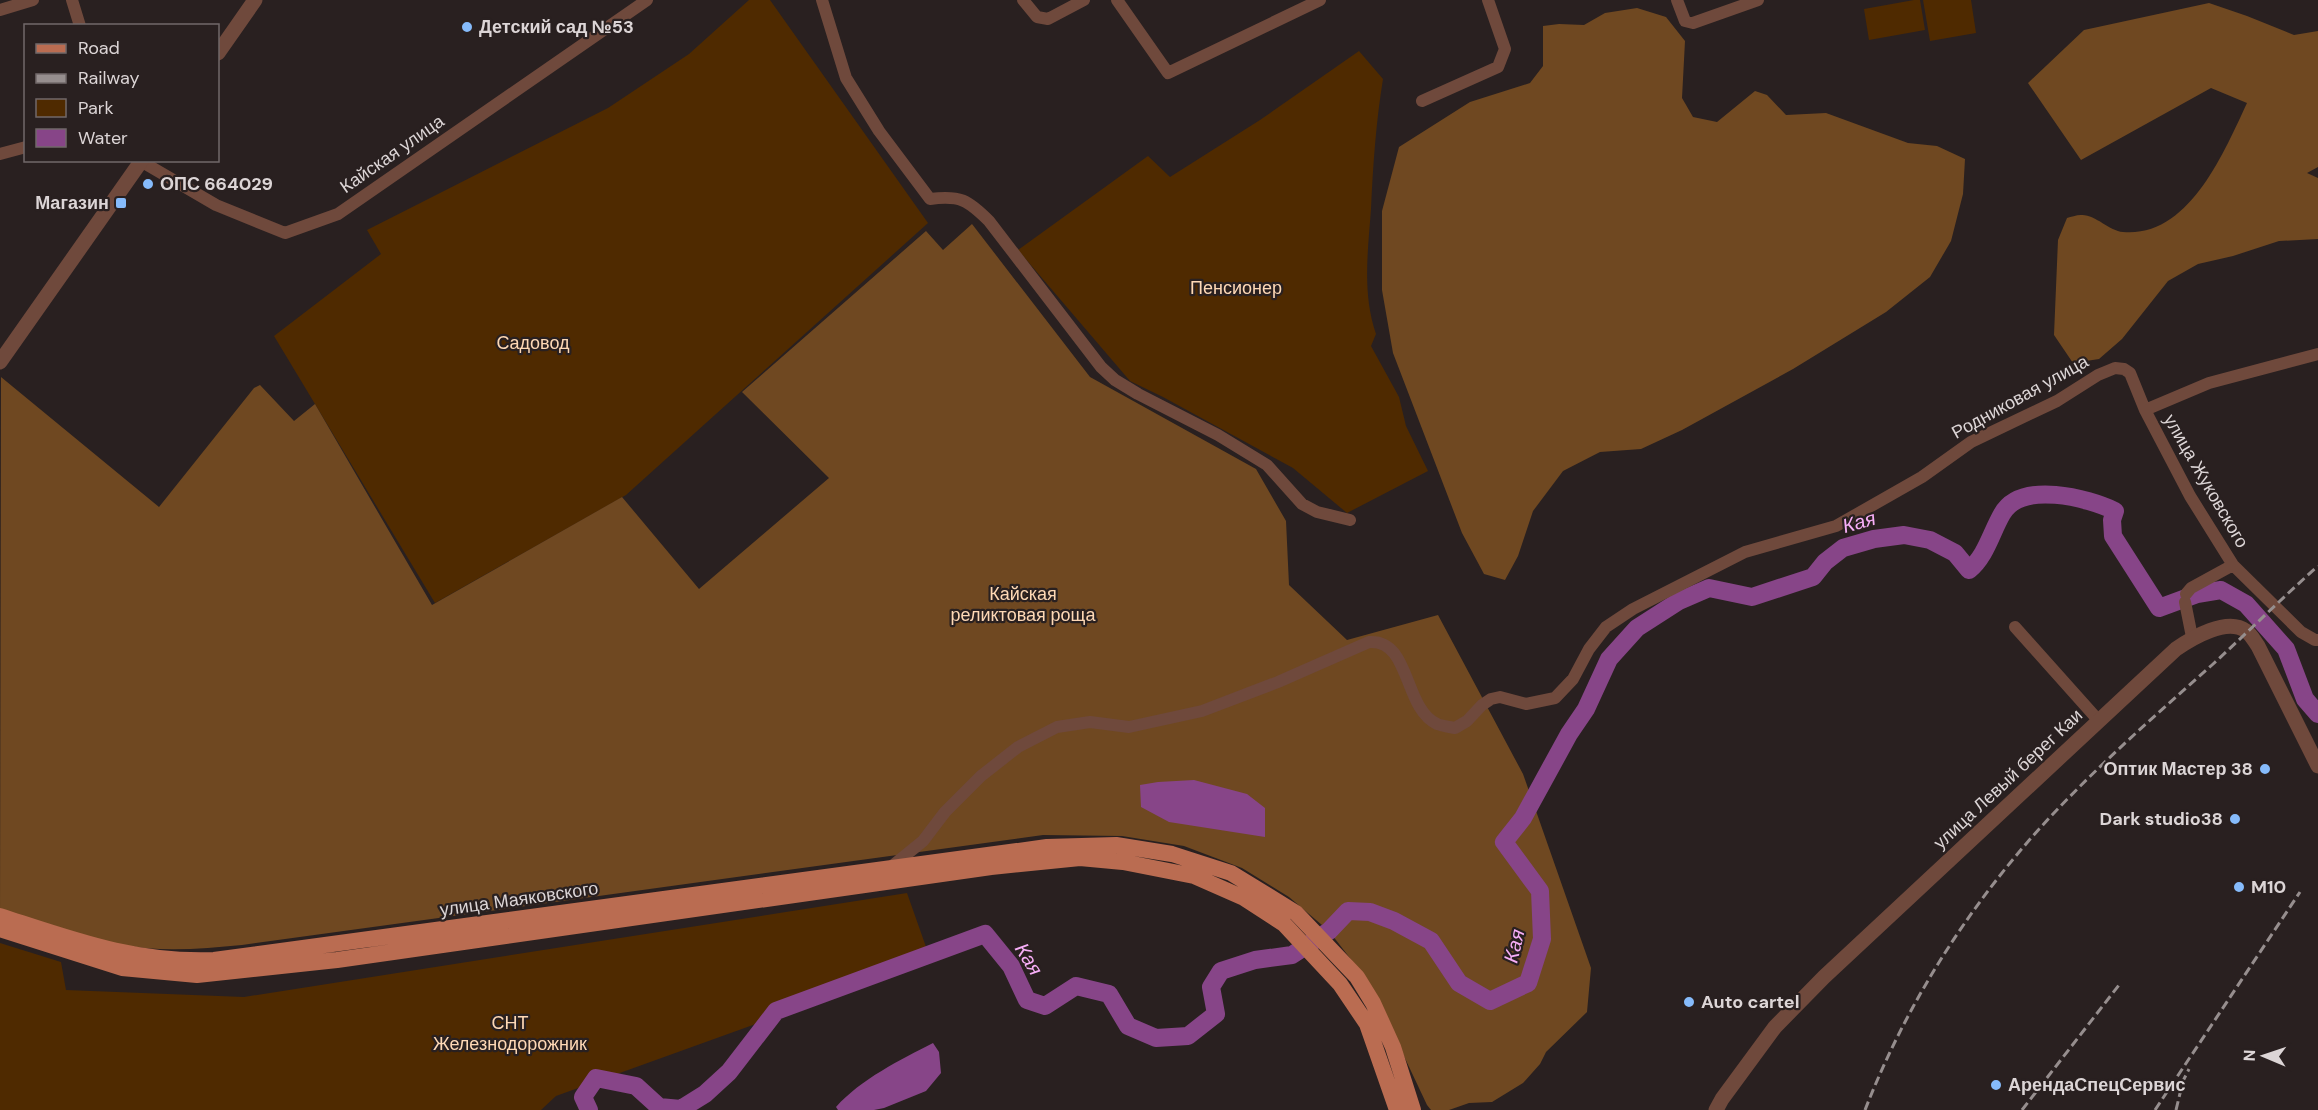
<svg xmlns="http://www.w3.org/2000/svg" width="2318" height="1110" viewBox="0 0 2318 1110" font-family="'DM Sans',sans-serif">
<rect width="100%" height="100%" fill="#292020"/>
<path fill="#4f2a00" d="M 749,0 L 770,0 L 928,223 L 626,495 L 435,603 L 274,336 L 381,254 L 367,230 L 608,108 L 689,54 Z
M 1914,0 L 1920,0 L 1925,30 L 1869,40 L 1864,9 Z
M 1923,0 L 1971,0 L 1976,33 L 1930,41 Z
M 1359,51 L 1383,79 C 1376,122 1373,165 1371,209 C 1368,251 1362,293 1376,334 L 1371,346 L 1399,397 L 1406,426 L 1428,471 L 1347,513 L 1293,468 L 1163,397 L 1130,381 L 1018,250 L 1148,156 L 1170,177 L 1260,120 Z
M 907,893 L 931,961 L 556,1096 L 541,1110 L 0,1110 L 0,943 L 61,962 L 66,990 L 244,997 Z"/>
<path fill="#6f4821" d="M 2209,3 L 2247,16 L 2294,35 L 2318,31 L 2318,167 L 2307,173 L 2318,178 L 2318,239 L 2279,241 L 2233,256 L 2198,264 L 2168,281 L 2122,339 L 2099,359 L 2073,363 L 2054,335 L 2058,240 L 2067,218 C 2071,217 2076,215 2081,215 C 2095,214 2109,231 2123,232 C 2189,238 2224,152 2247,103 L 2211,88 L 2081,160 L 2028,83 L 2084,30 Z
M 1637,8 L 1666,17 L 1685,41 L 1682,98 L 1693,117 L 1717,122 L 1755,91 L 1767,95 L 1786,115 L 1826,113 L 1908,143 L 1937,146 L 1965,159 L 1963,194 L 1951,241 L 1930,277 L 1886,312 L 1793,369 L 1682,430 L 1641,449 L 1600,452 L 1563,471 L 1533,511 L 1518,556 L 1505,580 L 1484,574 L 1462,533 L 1393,353 L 1382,290 L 1382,211 L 1399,147 L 1470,102 L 1530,83 L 1543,66 L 1543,26 L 1559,24 L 1584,25 L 1605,13 Z
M 972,224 L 1090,377 L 1256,469 L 1286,521 L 1289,585 L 1347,640 L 1438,615 L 1523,774 L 1591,968 L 1587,1012 L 1546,1052 L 1540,1064 L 1523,1083 L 1492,1102 L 1469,1103 L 1449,1110 L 1431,1110 L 1427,1105 L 1370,984 L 1329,931 L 1289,897 L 1242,868 L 1184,846 L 1122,836 L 1043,835 L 242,945 C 210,948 177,951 145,948 C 95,943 48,928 0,914 L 1,377 L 159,507 L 254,388 L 260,385 L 294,421 L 315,404 L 432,605 L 622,497 L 699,589 L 829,478 L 742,392 L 926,231 L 943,250 Z"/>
<path fill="#874588" d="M 1194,780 L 1247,794 L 1265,808 L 1265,837 L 1169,822 L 1141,807 L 1140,785 L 1158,782 Z
M 933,1043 L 939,1052 L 941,1073 L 926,1091 L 884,1108 L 874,1110 L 838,1110 L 836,1107 C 861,1079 900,1060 933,1043 Z"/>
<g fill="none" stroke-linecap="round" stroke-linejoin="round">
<path stroke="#874588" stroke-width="18" d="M 589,1110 L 583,1097 L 596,1078 L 636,1086 L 659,1107 L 681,1109 L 705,1094 L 729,1072 L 776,1011 L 985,934 L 1011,966 L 1027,1000 L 1045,1006 L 1076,986 L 1109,994 L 1128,1026 L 1156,1038 L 1188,1036 L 1216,1014 L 1211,987 L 1221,971 L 1255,960 L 1292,955 L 1329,931 L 1348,911 L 1370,912 L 1394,921 L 1431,941 L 1459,983 L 1490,1001 L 1528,983 L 1542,939 L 1540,891 L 1504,842 L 1523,818 L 1569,734 L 1586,709 L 1609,659 L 1637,628 L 1679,601 L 1709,588 L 1752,597 L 1813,577 L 1825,562 L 1843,548 L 1874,539 L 1904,535 L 1930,540 L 1955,553 L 1969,570 C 1986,556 1991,533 2002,514 C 2021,480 2088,498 2115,511 L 2112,520 L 2113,536 L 2159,608 L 2197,594 L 2221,590 L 2246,604 L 2286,649 L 2305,699 L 2318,714"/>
<path stroke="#6f493c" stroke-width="12" d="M 72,0 L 80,26
M 822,0 L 846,78 L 879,131 L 930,199 C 960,195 968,200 989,221 L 1101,367 L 1115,380 L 1138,394 L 1218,435 L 1267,465 L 1302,504 L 1317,512 L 1350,520
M 1023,0 L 1037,17 L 1048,19 L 1084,0
M 1117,0 L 1168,73 L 1320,0
M 1677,0 L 1685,21 L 1693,23 L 1758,0
M 0,10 L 33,0
M 1422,101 L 1498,67 L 1505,49 L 1488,0
M 0,154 L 26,147
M 139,160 L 216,205 L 285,233 L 338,214 L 647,0
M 2145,410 L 2209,383 L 2318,354
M 2186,594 L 2191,588 L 2233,565
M 2185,602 L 2192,637
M 2015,627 L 2099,721
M 891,867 L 923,841 L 945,812 L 981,776 L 1018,747 L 1057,727 L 1090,722 L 1129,727 L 1202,711 L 1278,682 L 1369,642 C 1411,639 1403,708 1437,724 C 1442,726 1450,727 1455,728 L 1467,721 L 1482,705 L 1491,699 L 1500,697 L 1526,704 L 1555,698 L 1573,679 L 1589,649 L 1606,627 L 1633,609 L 1745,552 L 1836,526 L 1922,477 L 1971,442 L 2057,401 L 2098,375 L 2115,368 L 2124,369 L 2130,373 L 2145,410 L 2190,496 L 2233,565 L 2301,632 L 2315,640 L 2318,640"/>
<path stroke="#6f493c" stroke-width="15" d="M 218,53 L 255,0
M 0,362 L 142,160
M 1716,1110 L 1722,1099 L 1775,1027 L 1824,977 L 2176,649 C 2192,638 2227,617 2246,631 C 2251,634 2255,642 2258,646 L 2318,766"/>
<path stroke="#ba6c51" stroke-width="16" d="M 0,916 C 74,940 134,963 214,960 L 1047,847 L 1116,845 L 1172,854 L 1231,873 L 1296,913 L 1357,977 L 1373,1003 L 1393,1047 L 1413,1110
M 0,929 L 122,968 L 197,975 L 337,960 L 991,867 L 1080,858 L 1123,862 L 1194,876 L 1244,898 L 1284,924 L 1340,984 L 1367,1024 L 1397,1110"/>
<path stroke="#968e8e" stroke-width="3" stroke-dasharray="9 4.5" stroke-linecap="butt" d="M 1865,1110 C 1904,1010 1961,918 2032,837 C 2087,775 2150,720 2212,665 C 2248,632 2282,598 2318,566
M 2022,1110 L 2119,985
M 2155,1110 L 2300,892
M 2176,1110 L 2183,1081 L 2189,1069"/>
</g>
<g fill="#86bbfb" stroke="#292020" stroke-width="2">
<circle cx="467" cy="27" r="6"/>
<circle cx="148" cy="184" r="6"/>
<rect x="115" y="197" width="12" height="12" rx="3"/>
<circle cx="2265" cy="769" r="6"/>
<circle cx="2235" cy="819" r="6"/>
<circle cx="2239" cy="887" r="6"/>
<circle cx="1689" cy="1002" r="6"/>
<circle cx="1996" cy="1085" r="6"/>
</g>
<g text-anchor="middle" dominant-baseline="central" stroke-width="4.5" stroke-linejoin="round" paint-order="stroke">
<g font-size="18" font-weight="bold" fill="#dcd5d6" stroke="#292020" text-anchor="start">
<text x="479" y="27">Детский сад №53</text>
<text x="160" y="184">ОПС 664029</text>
<text x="109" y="203" text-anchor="end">Магазин</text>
<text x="2253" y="769" text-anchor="end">Оптик Мастер 38</text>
<text x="2223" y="819" text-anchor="end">Dark studio38</text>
<text x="2251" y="887">M10</text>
<text x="1701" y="1002">Auto cartel</text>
<text x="2008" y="1085">АрендаСпецСервис</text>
</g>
<g font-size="18" fill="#dcd5d6" stroke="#292020">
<text transform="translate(392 154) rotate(-35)">Кайская улица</text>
<text transform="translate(2020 397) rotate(-29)">Родниковая улица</text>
<text transform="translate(2206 481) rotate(60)">улица Жуковского</text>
<text transform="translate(2008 779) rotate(-43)">улица Левый берег Каи</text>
<text transform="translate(519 899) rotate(-8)">улица Маяковского</text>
</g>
<g font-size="18" fill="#fed8b5" stroke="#292020">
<text x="1236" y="288">Пенсионер</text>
<text x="533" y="343">Садовод</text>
<text x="1023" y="594">Кайская<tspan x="1023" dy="21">реликтовая роща</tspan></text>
<text x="510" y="1023">СНТ<tspan x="510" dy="21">Железнодорожник</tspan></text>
</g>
<g font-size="20" font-style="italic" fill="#f7aef7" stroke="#292020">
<text transform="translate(1859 522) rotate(-16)">Кая</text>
<text transform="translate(1514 946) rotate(-77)">Кая</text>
<text transform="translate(1029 959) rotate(59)">Кая</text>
</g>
</g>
<rect x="24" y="24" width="195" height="138" fill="#292020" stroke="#716869" stroke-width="1.5"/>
<rect x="36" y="44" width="30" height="9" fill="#ba6c51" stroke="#716869" stroke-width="1.5"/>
<text x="78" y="54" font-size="18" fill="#dcd5d6">Road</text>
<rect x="36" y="74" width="30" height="9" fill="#968e8e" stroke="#716869" stroke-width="1.5"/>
<text x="78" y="84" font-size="18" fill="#dcd5d6">Railway</text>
<rect x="36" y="99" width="30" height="18" fill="#4f2a00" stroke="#716869" stroke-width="1.5"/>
<text x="78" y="114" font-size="18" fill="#dcd5d6">Park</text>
<rect x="36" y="129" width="30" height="18" fill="#874588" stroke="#716869" stroke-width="1.5"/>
<text x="78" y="144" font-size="18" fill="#dcd5d6">Water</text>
<g transform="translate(2264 1056) rotate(272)" stroke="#292020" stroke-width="4.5" paint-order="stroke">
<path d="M0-4.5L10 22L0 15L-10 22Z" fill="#dcd5d6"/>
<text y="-9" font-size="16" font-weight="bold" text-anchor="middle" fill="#dcd5d6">N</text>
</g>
</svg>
